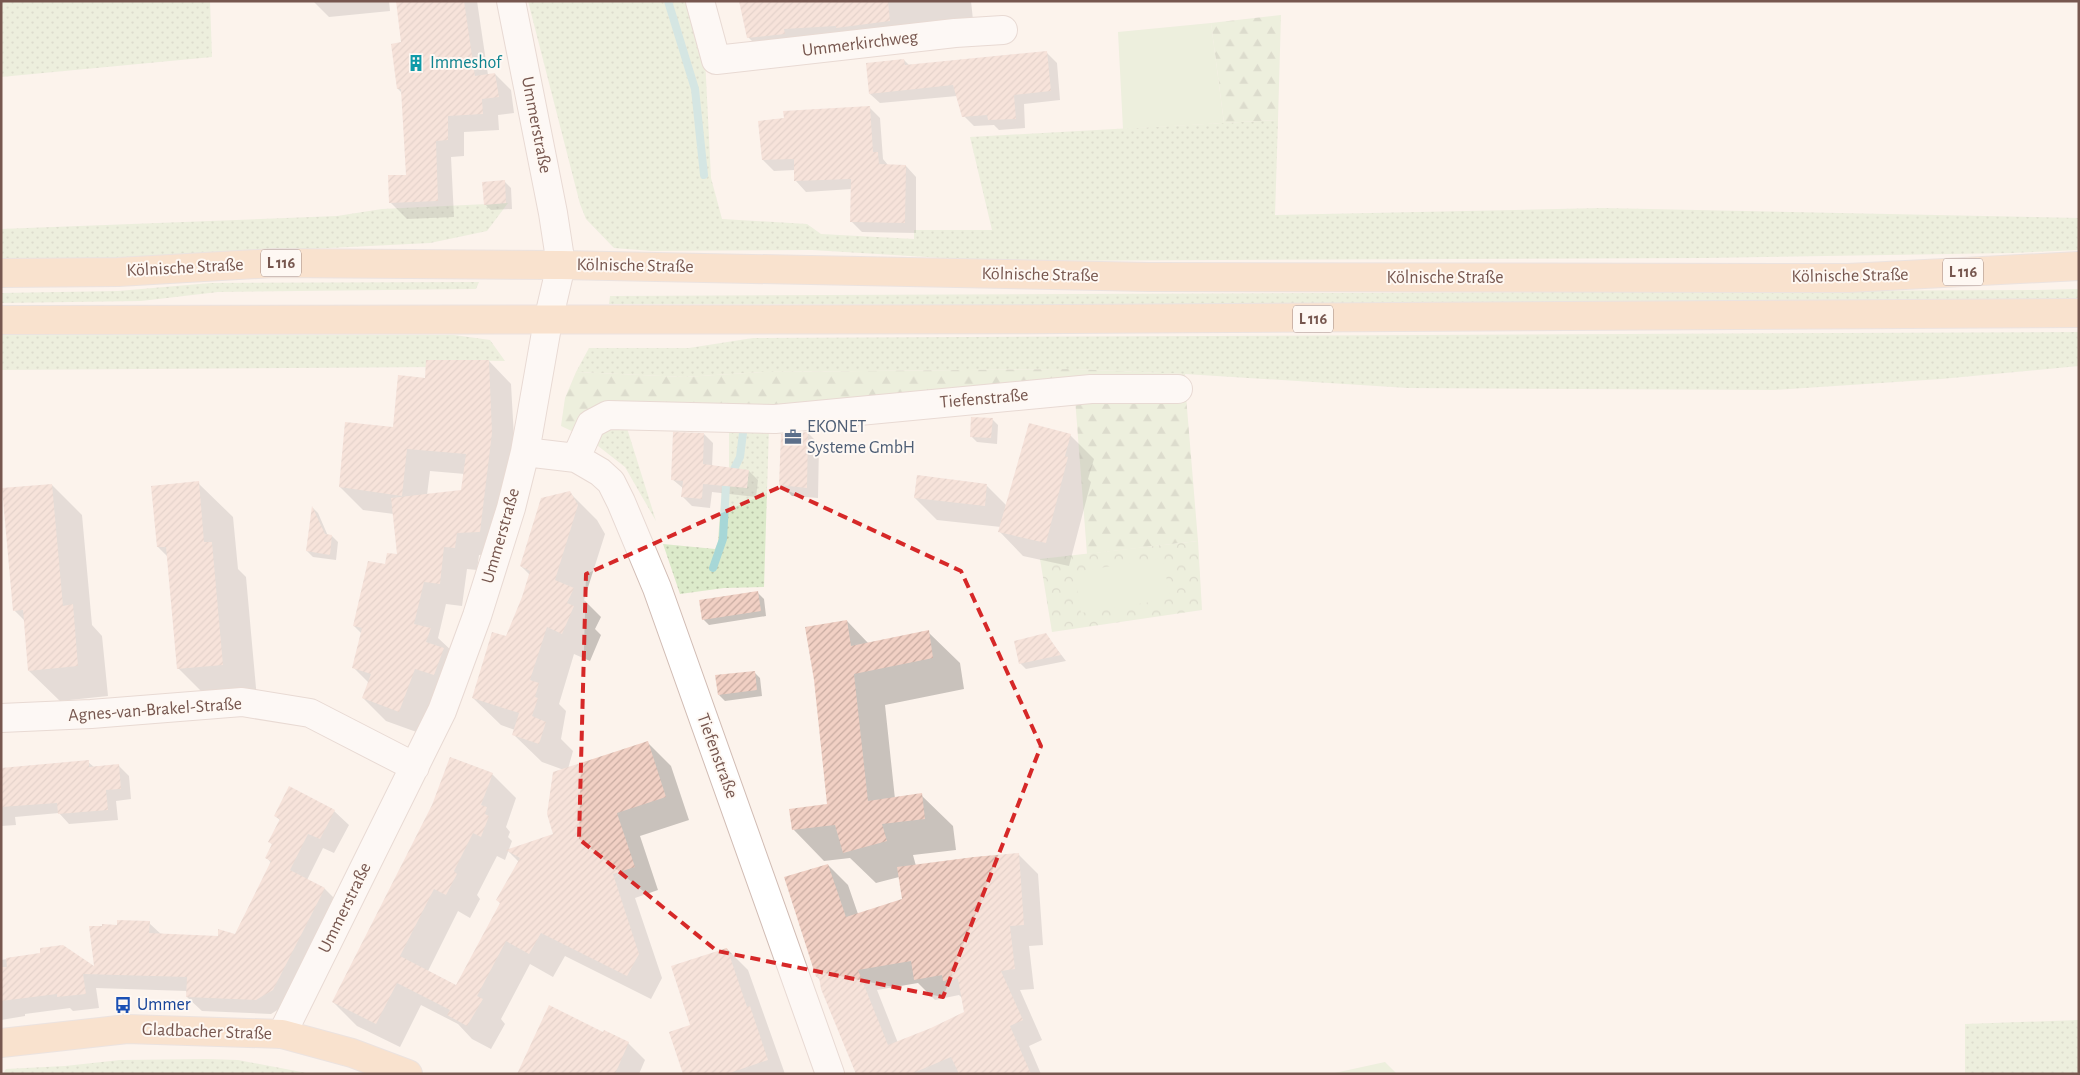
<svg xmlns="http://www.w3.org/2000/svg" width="2080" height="1075" viewBox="0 0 2080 1075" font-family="'Alegreya Sans',sans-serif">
<defs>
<pattern id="grass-dots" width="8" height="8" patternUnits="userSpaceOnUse" patternTransform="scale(1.25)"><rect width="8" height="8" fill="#dceaca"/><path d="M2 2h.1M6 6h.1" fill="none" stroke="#b7c0a6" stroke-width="1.8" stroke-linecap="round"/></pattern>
<pattern id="forest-firs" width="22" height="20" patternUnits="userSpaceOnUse" patternTransform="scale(1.25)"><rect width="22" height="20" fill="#dceaca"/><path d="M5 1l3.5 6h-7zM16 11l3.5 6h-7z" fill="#b7c0a6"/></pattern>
<pattern id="park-crowns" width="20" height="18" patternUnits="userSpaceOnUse" patternTransform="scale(1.25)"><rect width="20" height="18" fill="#dceaca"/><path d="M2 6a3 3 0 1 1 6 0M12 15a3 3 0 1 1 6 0" fill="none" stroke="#b7c0a6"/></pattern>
<pattern id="building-hatch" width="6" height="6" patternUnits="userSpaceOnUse" patternTransform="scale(1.25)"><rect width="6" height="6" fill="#f1d0c4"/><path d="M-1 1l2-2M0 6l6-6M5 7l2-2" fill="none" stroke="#c8aca2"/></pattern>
</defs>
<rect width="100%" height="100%" fill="#fcf3ec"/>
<path fill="url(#grass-dots)" d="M 1,1 L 210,1 L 212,57 L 1,77 Z
M 528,1 L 687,1 L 705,58 L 711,178 L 722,219 L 807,224 L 821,234 L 914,239 L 914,230 L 992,230 L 970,137 L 1278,120 L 1275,215 L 1602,208 L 2079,218 L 2079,250 L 2011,253 L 1704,258 L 992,261 L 812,250 L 652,251 L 614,248 L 586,219 L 580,204 Z
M 508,203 L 487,231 L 430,243 L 107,259 L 1,260 L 1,229 L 286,218 L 337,216 L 382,209 Z
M 479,282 L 476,289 L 218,292 L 141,301 L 1,303 L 1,293 L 118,291 L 211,283 Z
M 2079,289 L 2079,300 L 1430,306 L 609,304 L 610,296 L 2036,290 Z
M 2079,332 L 2079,366 L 1941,379 L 1774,390 L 1408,388 L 1185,374 L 1072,369 L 763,372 L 684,377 L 576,372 L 589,348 L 689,348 L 753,338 Z
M 1,335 L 454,335 L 490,340 L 505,361 L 441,360 L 440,367 L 1,370 Z
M 626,425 L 656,521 L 625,467 L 593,442 L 602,429 Z
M 769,427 L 764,587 L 724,588 L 680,594 L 663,544 L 715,549 L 718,542 L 722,486 L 729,470 L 729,428 Z
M 2079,1020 L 2079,1074 L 1965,1074 L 1965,1024 Z
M 207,1059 L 238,1060 L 312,1074 L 3,1074 L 6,1069 L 65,1066 L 120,1060 Z"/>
<path fill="url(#forest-firs)" d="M 1281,15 L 1278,120 L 1224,123 L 1211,23 Z
M 1072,369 L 1185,374 L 1186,381 L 768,412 L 624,406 L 576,433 L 561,426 L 565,398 L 576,372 L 684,377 L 763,372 Z
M 1186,396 L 1198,541 L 1087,554 L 1075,398 Z"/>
<path fill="url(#park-crowns)" d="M 1198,541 L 1202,610 L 1052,632 L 1040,559 Z"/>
<path fill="#dceaca" d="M 1211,23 L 1224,123 L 1123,129 L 1118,32 Z
M 1163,558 L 1170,599 L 1081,613 L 1074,572 Z
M 1385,1062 L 1397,1074 L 1330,1074 Z"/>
<path fill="#0003" fill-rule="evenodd" d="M 313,1 L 389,1 L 390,11 L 329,17 Z
M 397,1 L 477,1 L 488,75 L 495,74 L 511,90 L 514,113 L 498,115 L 499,130 L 464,132 L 464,156 L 451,157 L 454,217 L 407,219 L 391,203 L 407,176 L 402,93 L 398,89 L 402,43 Z
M 740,1 L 971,1 L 973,20 L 767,56 L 748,37 Z
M 1047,53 L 1057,63 L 1060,100 L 1024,104 L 1025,128 L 999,130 L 994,125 L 974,126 L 964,116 L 957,96 L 880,103 L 870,94 L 904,60 L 910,66 Z
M 869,107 L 880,118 L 883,159 L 888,165 L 906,166 L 916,177 L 916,233 L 862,232 L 851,221 L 852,189 L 806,192 L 796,181 L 795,170 L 774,171 L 763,160 Z
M 505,182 L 511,188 L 512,209 L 491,210 L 485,204 Z
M 489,361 L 511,384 L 515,456 L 502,554 L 479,555 L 477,570 L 467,569 L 462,606 L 446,604 L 438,638 L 453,652 L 422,734 L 386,721 L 363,698 L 369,683 L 354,668 L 362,634 L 354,626 L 386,566 L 399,555 L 394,514 L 363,510 L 340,487 L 394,429 L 427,379 ZM 430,471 L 465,474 L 462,491 L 427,495 Z
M 992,419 L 998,425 L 997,444 L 977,442 L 971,436 Z
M 808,433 L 819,444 L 818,498 L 792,496 L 781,485 Z
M 704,434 L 713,443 L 712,467 L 749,471 L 758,480 L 756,497 L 712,492 L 710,508 L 692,506 L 683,497 L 684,489 L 672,479 Z
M 1070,435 L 1094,459 L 1088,479 L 1091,482 L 1069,566 L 1023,556 L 1000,532 L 1001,527 L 937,520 L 915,498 L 987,486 L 1007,506 Z
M 198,483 L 233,517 L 238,569 L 246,577 L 257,699 L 213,703 L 178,668 L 168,557 L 158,547 Z
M 52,485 L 82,515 L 92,625 L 102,636 L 108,696 L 60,701 L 29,671 L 25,621 L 14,610 Z
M 570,493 L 597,520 L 605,534 L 584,600 L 601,617 L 595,629 L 601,635 L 590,661 L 574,654 L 559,704 L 566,711 L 561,739 L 573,751 L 568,769 L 647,742 L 671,766 L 689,820 L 640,836 L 658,890 L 635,898 L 662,978 L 651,999 L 565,956 L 553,977 L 530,964 L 501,1019 L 505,1024 L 491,1049 L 472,1039 L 458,1024 L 421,1005 L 400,1047 L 357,1026 L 333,1002 L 433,805 L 451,759 L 493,775 L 516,798 L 506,827 L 510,832 L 508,837 L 512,841 L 505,860 L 497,856 L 477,895 L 480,899 L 470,918 L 458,911 L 428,971 L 457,986 L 501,904 L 519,862 L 508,851 L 554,835 L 564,770 L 542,762 L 514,735 L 515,730 L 501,725 L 473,698 L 507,638 L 523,597 L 530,575 L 521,566 Z
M 313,508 L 318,513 L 328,536 L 332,536 L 338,542 L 336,560 L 313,557 L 307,551 Z
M 758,593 L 764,599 L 766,616 L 709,625 L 703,619 Z
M 847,621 L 869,644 L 928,632 L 960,663 L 964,689 L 885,705 L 895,799 L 921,795 L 953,826 L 956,850 L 913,855 L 916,866 L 1018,854 L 1038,874 L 1043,945 L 1029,946 L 1034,989 L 1020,990 L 1042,1040 L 1029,1046 L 1041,1074 L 857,1074 L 821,981 L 817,977 L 828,865 L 848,885 L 858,914 L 903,900 L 899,877 L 876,883 L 850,858 L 824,861 L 793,829 L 828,805 ZM 918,983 L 935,1000 L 959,995 L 963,999 L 965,1013 L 931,1029 L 898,1043 L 877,990 Z
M 1046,635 L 1066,661 L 1026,669 L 1020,663 Z
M 754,672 L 760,678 L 762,696 L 725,701 L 719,695 Z
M 88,762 L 94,767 L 118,765 L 129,776 L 131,799 L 116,801 L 118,820 L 69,824 L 59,813 L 15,817 L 16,825 L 1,826 L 1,770 Z
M 334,811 L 349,825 L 334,853 L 323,848 L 307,880 L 325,889 L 339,903 L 287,1004 L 271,1014 L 202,1011 L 187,997 L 187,991 L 96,988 L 99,1008 L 73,1011 L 70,1008 L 25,1014 L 25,1016 L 1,1020 L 1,960 L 42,954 L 95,969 L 118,926 L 149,923 L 162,935 L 219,938 L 235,935 L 271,863 L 267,858 L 273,846 L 270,842 L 281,821 L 275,816 Z
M 727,949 L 748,970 L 785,1074 L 684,1074 L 691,1026 Z
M 604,1034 L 628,1043 L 645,1060 L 639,1074 L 518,1074 Z"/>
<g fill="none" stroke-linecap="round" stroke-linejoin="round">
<path stroke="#a7d7d7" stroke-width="8" d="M 668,1 L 695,89 L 704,175
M 713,568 L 723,539 L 726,485 L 740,457 L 743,433"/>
</g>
<path fill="url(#building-hatch)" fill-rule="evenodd" d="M 396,1 L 464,1 L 475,76 L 495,73 L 499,97 L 482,99 L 483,114 L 448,116 L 448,140 L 436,141 L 438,201 L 389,203 L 388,175 L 406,175 L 401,89 L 397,89 L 391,44 L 401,42 Z
M 739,1 L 888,1 L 890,21 L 836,28 L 836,26 L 784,29 L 785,34 L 747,38 Z
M 1047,51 L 1051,91 L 1014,95 L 1016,119 L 988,120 L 987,115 L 962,117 L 953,85 L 869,94 L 866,63 L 904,59 L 905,65 Z
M 870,106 L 873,152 L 878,152 L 879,164 L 906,165 L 905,223 L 850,222 L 851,179 L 794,181 L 794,159 L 762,160 L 758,121 L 784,118 L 783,111 Z
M 505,180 L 506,203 L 484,205 L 482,182 Z
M 426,360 L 489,360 L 492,433 L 480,532 L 457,533 L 455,548 L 444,547 L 440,584 L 424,582 L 414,624 L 431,628 L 426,642 L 444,648 L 434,675 L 415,669 L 399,712 L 362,698 L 371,674 L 352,668 L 362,628 L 353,626 L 368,561 L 385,564 L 387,553 L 397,554 L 391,498 L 461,490 L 466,454 L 407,449 L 402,496 L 339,487 L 345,422 L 393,427 L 398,375 L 425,378 Z
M 971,417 L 993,418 L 991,438 L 970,437 Z
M 1029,423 L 1071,434 L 1065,456 L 1068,457 L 1046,543 L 998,532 Z
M 673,432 L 704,433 L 703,464 L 749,470 L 747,488 L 703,484 L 702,499 L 681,497 L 683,481 L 671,480 Z
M 808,432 L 807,488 L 779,485 L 781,434 Z
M 917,475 L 987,484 L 985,506 L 914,498 Z
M 199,481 L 204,542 L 212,542 L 223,665 L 177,669 L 166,547 L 157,547 L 151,486 Z
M 52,484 L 63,606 L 73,604 L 78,666 L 28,671 L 23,610 L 13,611 L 2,488 Z
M 570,491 L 578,505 L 555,580 L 574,588 L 567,603 L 574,606 L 562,634 L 547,627 L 530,680 L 539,683 L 535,697 L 538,698 L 532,716 L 546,722 L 539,744 L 512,735 L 519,713 L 472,698 L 492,632 L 506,636 L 522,597 L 530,571 L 520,566 L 541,498 Z
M 312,506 L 325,534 L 332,535 L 330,555 L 306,551 Z
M 758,591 L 761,611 L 702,620 L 699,600 Z
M 847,620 L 851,646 L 929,630 L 933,658 L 854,674 L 868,801 L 922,793 L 925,819 L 882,824 L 887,841 L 843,853 L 835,825 L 792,830 L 789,809 L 827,804 L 814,680 L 805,627 Z
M 1046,633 L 1061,655 L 1019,664 L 1014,641 Z
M 755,671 L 757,690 L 718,695 L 715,675 Z
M 648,741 L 666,797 L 617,813 L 635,867 L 613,874 L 639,954 L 627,976 L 541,933 L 529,954 L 506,941 L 477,996 L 483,999 L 467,1026 L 447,1015 L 450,1010 L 397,983 L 376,1024 L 332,1002 L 432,805 L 450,757 L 493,773 L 481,805 L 487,807 L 485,814 L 489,816 L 481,837 L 473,833 L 454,871 L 457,874 L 446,895 L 434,889 L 400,956 L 456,985 L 500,903 L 496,900 L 520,858 L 506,850 L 553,834 L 547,814 L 553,772 Z
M 89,760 L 89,767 L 119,764 L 121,789 L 106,790 L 108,810 L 58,814 L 57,803 L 1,807 L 1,768 Z
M 289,786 L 335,810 L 320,839 L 308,834 L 290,870 L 325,888 L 273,990 L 256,1000 L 186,997 L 187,977 L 83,974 L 86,994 L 57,997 L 57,994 L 1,1001 L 1,967 L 7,967 L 6,958 L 40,953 L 40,948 L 63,945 L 94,966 L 89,926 L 102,926 L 102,924 L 117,925 L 117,920 L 150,921 L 149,933 L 218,936 L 218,929 L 235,934 L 271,861 L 265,858 L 272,844 L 268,842 L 280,819 L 274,816 Z
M 1019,853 L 1024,925 L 1010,926 L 1015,969 L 1001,971 L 1023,1020 L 1010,1026 L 1031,1074 L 959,1074 L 951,1057 L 911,1074 L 856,1074 L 821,989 L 819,977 L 816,977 L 784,877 L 828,864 L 846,917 L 902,899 L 897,867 L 974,857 ZM 911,961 L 914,980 L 942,975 L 943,981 L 958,979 L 964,1012 L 931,1028 L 888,1045 L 858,970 Z
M 727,948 L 747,1007 L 750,1006 L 768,1060 L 727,1074 L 683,1074 L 669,1032 L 690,1025 L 671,966 Z
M 549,1005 L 603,1032 L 604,1030 L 629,1042 L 615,1074 L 517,1074 Z"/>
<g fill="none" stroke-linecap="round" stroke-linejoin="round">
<g stroke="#d1bcb4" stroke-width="30">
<path id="minor" d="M 700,1 L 716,60 L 955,33 L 1003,30
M 525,452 L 576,458 L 600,472 L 611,482 L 621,502 L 657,588 L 830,1074
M 576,458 L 591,424 L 608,415 L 775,419 L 1091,389 L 1178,389
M 1,718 L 91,714 L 242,702 L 310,713 L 415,767
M 282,1034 L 442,711 L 477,616 L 511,508 L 525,452 L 548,321 L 561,265 L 553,213 L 511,1"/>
</g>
<g stroke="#d9d0ce" stroke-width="30">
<path id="major" d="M 1,273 L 118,272 L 275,263 L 561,265 L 1149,277 L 1848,278 L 2079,266
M 1,320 C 694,322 1386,318 2079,313
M 1,1043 L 127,1029 L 282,1034 L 352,1053 L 408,1074"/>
</g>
<use href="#minor" stroke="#fff" stroke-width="28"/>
<use href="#major" stroke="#f7cea8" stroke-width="28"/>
</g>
<path d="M0 0H2080V1075H0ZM 780,487 L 961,571 L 1041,746 L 943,997 L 717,951 L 579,839 L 586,574 Z" fill="#fcf3ec" fill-opacity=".55" fill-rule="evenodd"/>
<path fill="none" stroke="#d62828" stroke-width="4" stroke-dasharray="10 6" stroke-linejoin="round" d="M 780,487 L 961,571 L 1041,746 L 943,997 L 717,951 L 579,839 L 586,574 Z"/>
<defs>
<g id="building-bare" transform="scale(1.35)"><path d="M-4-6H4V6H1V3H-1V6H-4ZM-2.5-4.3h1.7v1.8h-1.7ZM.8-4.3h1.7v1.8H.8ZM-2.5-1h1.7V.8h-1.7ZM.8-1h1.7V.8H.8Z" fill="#0f9aa8" stroke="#fef8f3" stroke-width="2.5" paint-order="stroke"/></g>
<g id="office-bare" transform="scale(1.35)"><path d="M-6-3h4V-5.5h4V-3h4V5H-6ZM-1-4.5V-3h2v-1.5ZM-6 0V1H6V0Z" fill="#5c6f8a" stroke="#fef8f3" stroke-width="2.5" paint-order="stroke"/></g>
<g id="bus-bare" transform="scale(1.35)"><path d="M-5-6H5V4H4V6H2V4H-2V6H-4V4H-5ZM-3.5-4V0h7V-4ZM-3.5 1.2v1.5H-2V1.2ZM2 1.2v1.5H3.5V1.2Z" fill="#1a4fb4" stroke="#fef8f3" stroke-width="2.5" paint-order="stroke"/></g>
</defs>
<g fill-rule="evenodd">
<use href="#building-bare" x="416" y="63"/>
<use href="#office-bare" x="793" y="437"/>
<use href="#bus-bare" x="123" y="1005"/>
</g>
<g text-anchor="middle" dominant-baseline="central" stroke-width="4" stroke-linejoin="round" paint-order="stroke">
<g fill="#fef8f3" stroke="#a08780" stroke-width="1">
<rect x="261" y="249.5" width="40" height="27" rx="4"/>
<rect x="1943" y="258.5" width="40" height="27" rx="4"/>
<rect x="1293" y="305.5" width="40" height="27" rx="4"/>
</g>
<g font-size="16" font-weight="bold" fill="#77574f">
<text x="281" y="263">L 116</text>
<text x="1963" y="272">L 116</text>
<text x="1313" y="319">L 116</text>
</g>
<g font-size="18" fill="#77574f" stroke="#fef8f3">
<text transform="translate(860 44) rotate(-7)">Ummerkirchweg</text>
<text transform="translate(536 125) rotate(79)">Ummerstraße</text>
<text transform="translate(635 266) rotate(1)">Kölnische Straße</text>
<text transform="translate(185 268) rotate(-3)">Kölnische Straße</text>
<text transform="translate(1040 275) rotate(1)">Kölnische Straße</text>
<text transform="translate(1850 276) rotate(-1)">Kölnische Straße</text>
<text x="1445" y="278">Kölnische Straße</text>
<text transform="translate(984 399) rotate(-5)">Tiefenstraße</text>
<text transform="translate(501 536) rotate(-74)">Ummerstraße</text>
<text transform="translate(155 710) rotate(-4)">Agnes-van-Brakel-Straße</text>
<text transform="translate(717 756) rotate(70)">Tiefenstraße</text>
<text transform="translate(345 908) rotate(-64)">Ummerstraße</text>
<text transform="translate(207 1032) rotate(2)">Gladbacher Straße</text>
</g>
<g font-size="18" fill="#0d838f" stroke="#fef8f3" text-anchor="start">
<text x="430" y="63">Immeshof</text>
</g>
<g font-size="18" fill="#4e5e75" stroke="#fef8f3" text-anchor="start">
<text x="807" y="427">EKONET<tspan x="807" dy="21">Systeme GmbH</tspan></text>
</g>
<g font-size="18" fill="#164399" stroke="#fef8f3" text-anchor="start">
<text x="137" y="1005">Ummer</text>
</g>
</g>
<rect width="2080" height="1075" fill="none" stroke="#77574f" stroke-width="5"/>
</svg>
